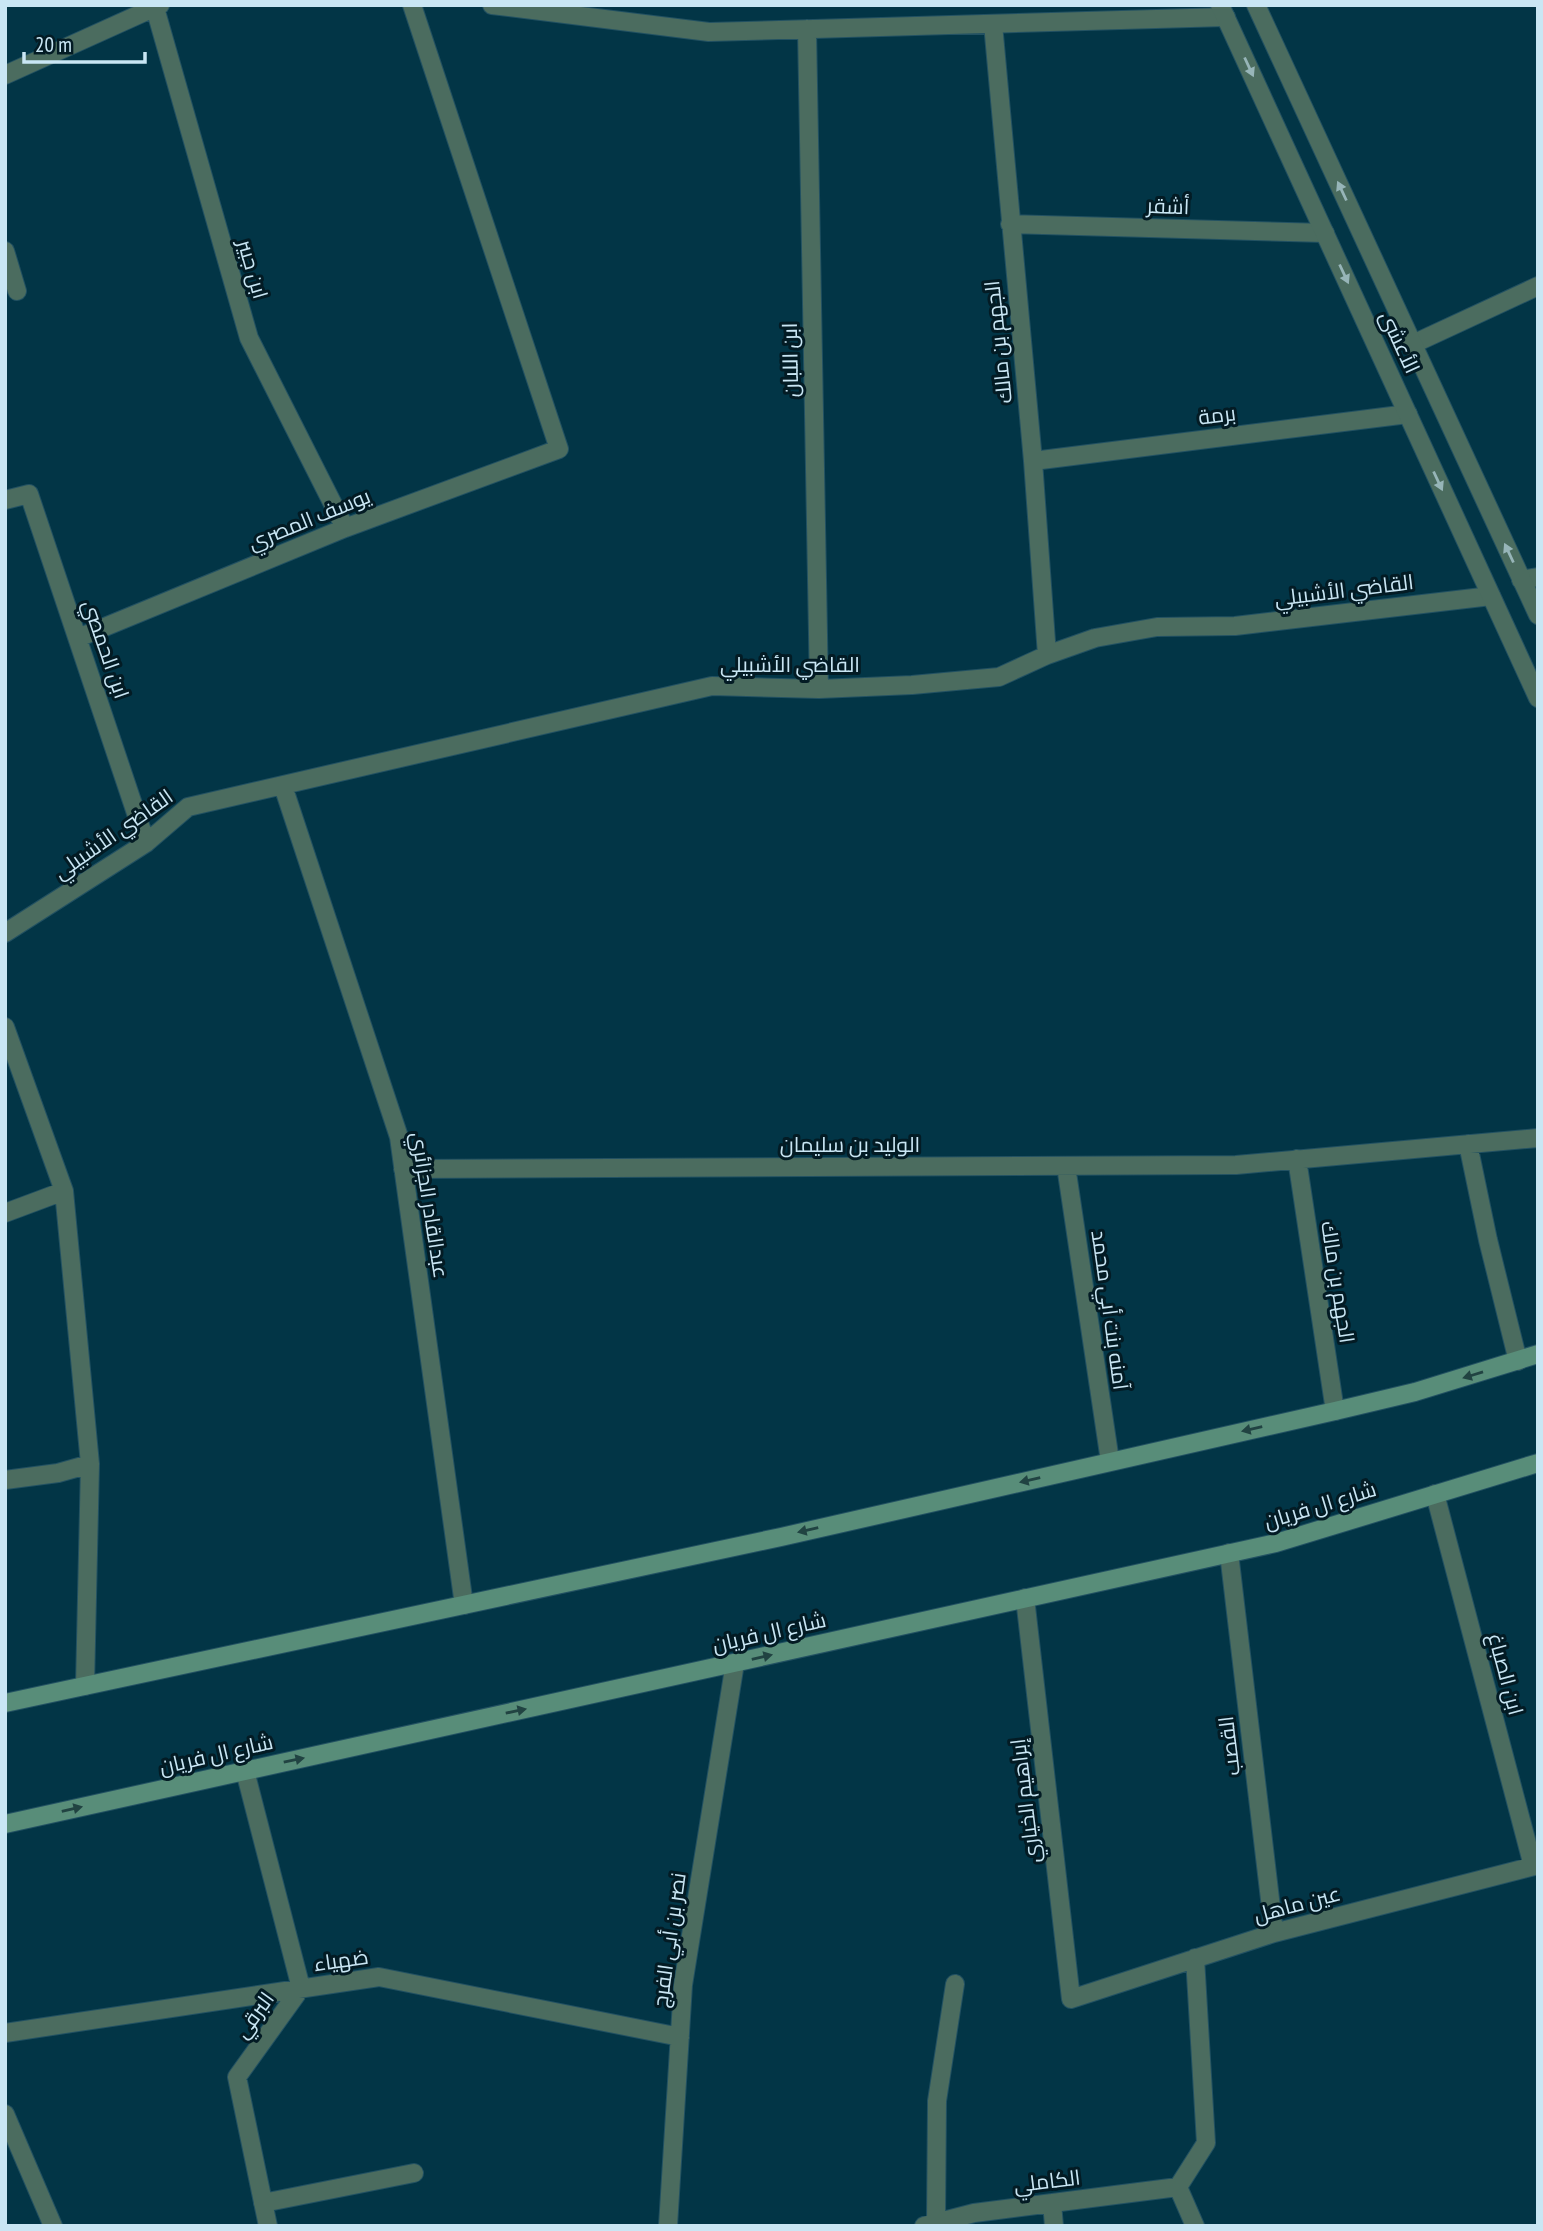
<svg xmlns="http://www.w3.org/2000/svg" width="1543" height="2231" viewBox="0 0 1543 2231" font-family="'PT Sans Narrow',Cairo,sans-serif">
<rect width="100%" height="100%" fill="#023546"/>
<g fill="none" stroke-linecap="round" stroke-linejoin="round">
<g stroke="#225162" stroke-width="20">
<path id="minor" d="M 492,5 L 709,32 L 1226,17
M 155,8 L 249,338 L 345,528
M 993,24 L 1033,461 L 1047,655
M 807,29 L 819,689
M 5,75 L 160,5
M 1010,224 L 1325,233
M 5,251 L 17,291
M 1413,344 L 1538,286
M 1033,461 L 1408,414
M 5,500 L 29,494 L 146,843
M 1521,580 L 1538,577
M 78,638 L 345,528 L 559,449 L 412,5
M 283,786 L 399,1137 L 464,1605
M 5,933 L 146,843 L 188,807 L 712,686 L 819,689 L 912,685 L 999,677 L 1047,655 L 1095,638 L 1157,627 L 1235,626 L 1491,596
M 5,1027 L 64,1191 L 90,1464 L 85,1686
M 1468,1144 L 1488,1240 L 1518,1361
M 1297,1159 L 1335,1411
M 1066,1166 L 1110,1461
M 403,1169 L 1236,1165 L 1538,1138
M 5,1213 L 64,1191
M 5,1480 L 58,1473 L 90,1464
M 1435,1494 L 1533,1866
M 1229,1553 L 1274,1933
M 1025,1598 L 1071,1999 L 1274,1933 L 1538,1865
M 245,1771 L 301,1988 L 237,2077 L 268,2226
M 5,2033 L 379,1977 L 680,2037
M 5,2114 L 53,2226
M 263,2203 L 414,2173
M 1052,2203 L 1054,2226
M 936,2223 L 937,2101 L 955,1984
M 668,2226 L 683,1985 L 735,1663
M 924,2226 L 974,2213 L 1178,2187
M 1195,2226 L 1178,2187 L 1206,2143 L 1195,1958"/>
</g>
<g stroke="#225162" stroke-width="20">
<path id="tertiary" d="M 1220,5 L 1538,698
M 1256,5 L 1538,615"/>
</g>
<g stroke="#225162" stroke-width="20">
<path id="secondary" d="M 5,1703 L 781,1537 L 1335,1411 L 1415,1392 L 1538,1354
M 5,1824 L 1276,1543 L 1538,1463"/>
</g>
<use href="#minor" stroke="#4b6c5f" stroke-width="18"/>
<use href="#tertiary" stroke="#4b6c5f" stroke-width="18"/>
<use href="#secondary" stroke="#588d79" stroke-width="18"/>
</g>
<defs><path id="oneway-solid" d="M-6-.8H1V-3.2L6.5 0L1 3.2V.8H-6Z" transform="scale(1.75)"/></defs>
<g fill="#97b5b8">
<use href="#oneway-solid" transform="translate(1249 67) rotate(65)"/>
<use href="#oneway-solid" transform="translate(1342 191) rotate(-115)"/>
<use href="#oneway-solid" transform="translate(1344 274) rotate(65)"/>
<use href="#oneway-solid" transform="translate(1438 481) rotate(65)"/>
<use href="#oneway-solid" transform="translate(1509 553) rotate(-115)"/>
</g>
<g fill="#214342">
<use href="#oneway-solid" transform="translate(1473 1375) rotate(163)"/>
<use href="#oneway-solid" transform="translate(1252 1429) rotate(167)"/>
<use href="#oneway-solid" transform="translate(1030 1480) rotate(167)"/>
<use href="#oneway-solid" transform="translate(808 1530) rotate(167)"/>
<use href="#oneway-solid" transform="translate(762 1657) rotate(-13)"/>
<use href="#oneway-solid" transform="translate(516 1711) rotate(-12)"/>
<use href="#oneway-solid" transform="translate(294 1760) rotate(-12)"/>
<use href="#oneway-solid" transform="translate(72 1809) rotate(-13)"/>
</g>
<g text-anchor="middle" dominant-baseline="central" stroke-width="6" stroke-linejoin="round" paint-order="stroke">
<g font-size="21" fill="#c9e6f4" stroke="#031b24">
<text transform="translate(1168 206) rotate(2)">أشقر</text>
<text transform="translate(253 269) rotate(74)">ابن جبير</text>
<text transform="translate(998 342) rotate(-96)">الجهم بن مالك</text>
<text transform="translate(1400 342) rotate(65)">الأعشى</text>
<text transform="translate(790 360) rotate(-91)">ابن اللبان</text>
<text transform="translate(1217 415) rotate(-7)">برمة</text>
<text transform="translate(309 519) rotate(-22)">يوسف المصري</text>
<text transform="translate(1344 590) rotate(-7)">القاضي الأشبيلي</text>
<text transform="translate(106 649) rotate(71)">ابن الحمصي</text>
<text x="790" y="664">القاضي الأشبيلي</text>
<text transform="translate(113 834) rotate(-35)">القاضي الأشبيلي</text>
<text x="850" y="1144">الوليد بن سليمان</text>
<text transform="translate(430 1205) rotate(81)">عبدالقادر الجزائري</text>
<text transform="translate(1338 1282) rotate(81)">الجهم بن مالك</text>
<text transform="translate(1110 1310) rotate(82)">آمنه بنت أبي محمد</text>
<text transform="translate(1320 1505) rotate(-17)">شارع ال فريان</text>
<text transform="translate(769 1632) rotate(-13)">شارع ال فريان</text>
<text transform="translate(1506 1674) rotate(75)">ابن الصباغ</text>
<text transform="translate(1229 1746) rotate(-97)">القصب</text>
<text transform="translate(216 1754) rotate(-13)">شارع ال فريان</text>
<text transform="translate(1025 1801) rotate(-97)">إبراهيم الخياري</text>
<text transform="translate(1297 1904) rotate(-15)">عين ماهل</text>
<text transform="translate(669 1940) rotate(-82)">نصر بن أبي الفرج</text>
<text transform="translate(341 1960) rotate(-8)">ضهياء</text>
<text transform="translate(254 2015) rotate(-54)">البرقي</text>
<text transform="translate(1047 2181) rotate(-7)">الكاملي</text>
</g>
</g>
<rect width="1543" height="2231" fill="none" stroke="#c9e6f4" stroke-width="14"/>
<path d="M24 52v10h121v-10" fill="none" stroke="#c9e6f4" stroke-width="3.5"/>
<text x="35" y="52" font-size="21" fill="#c9e6f4" stroke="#031b24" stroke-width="5" paint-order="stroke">20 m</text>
</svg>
